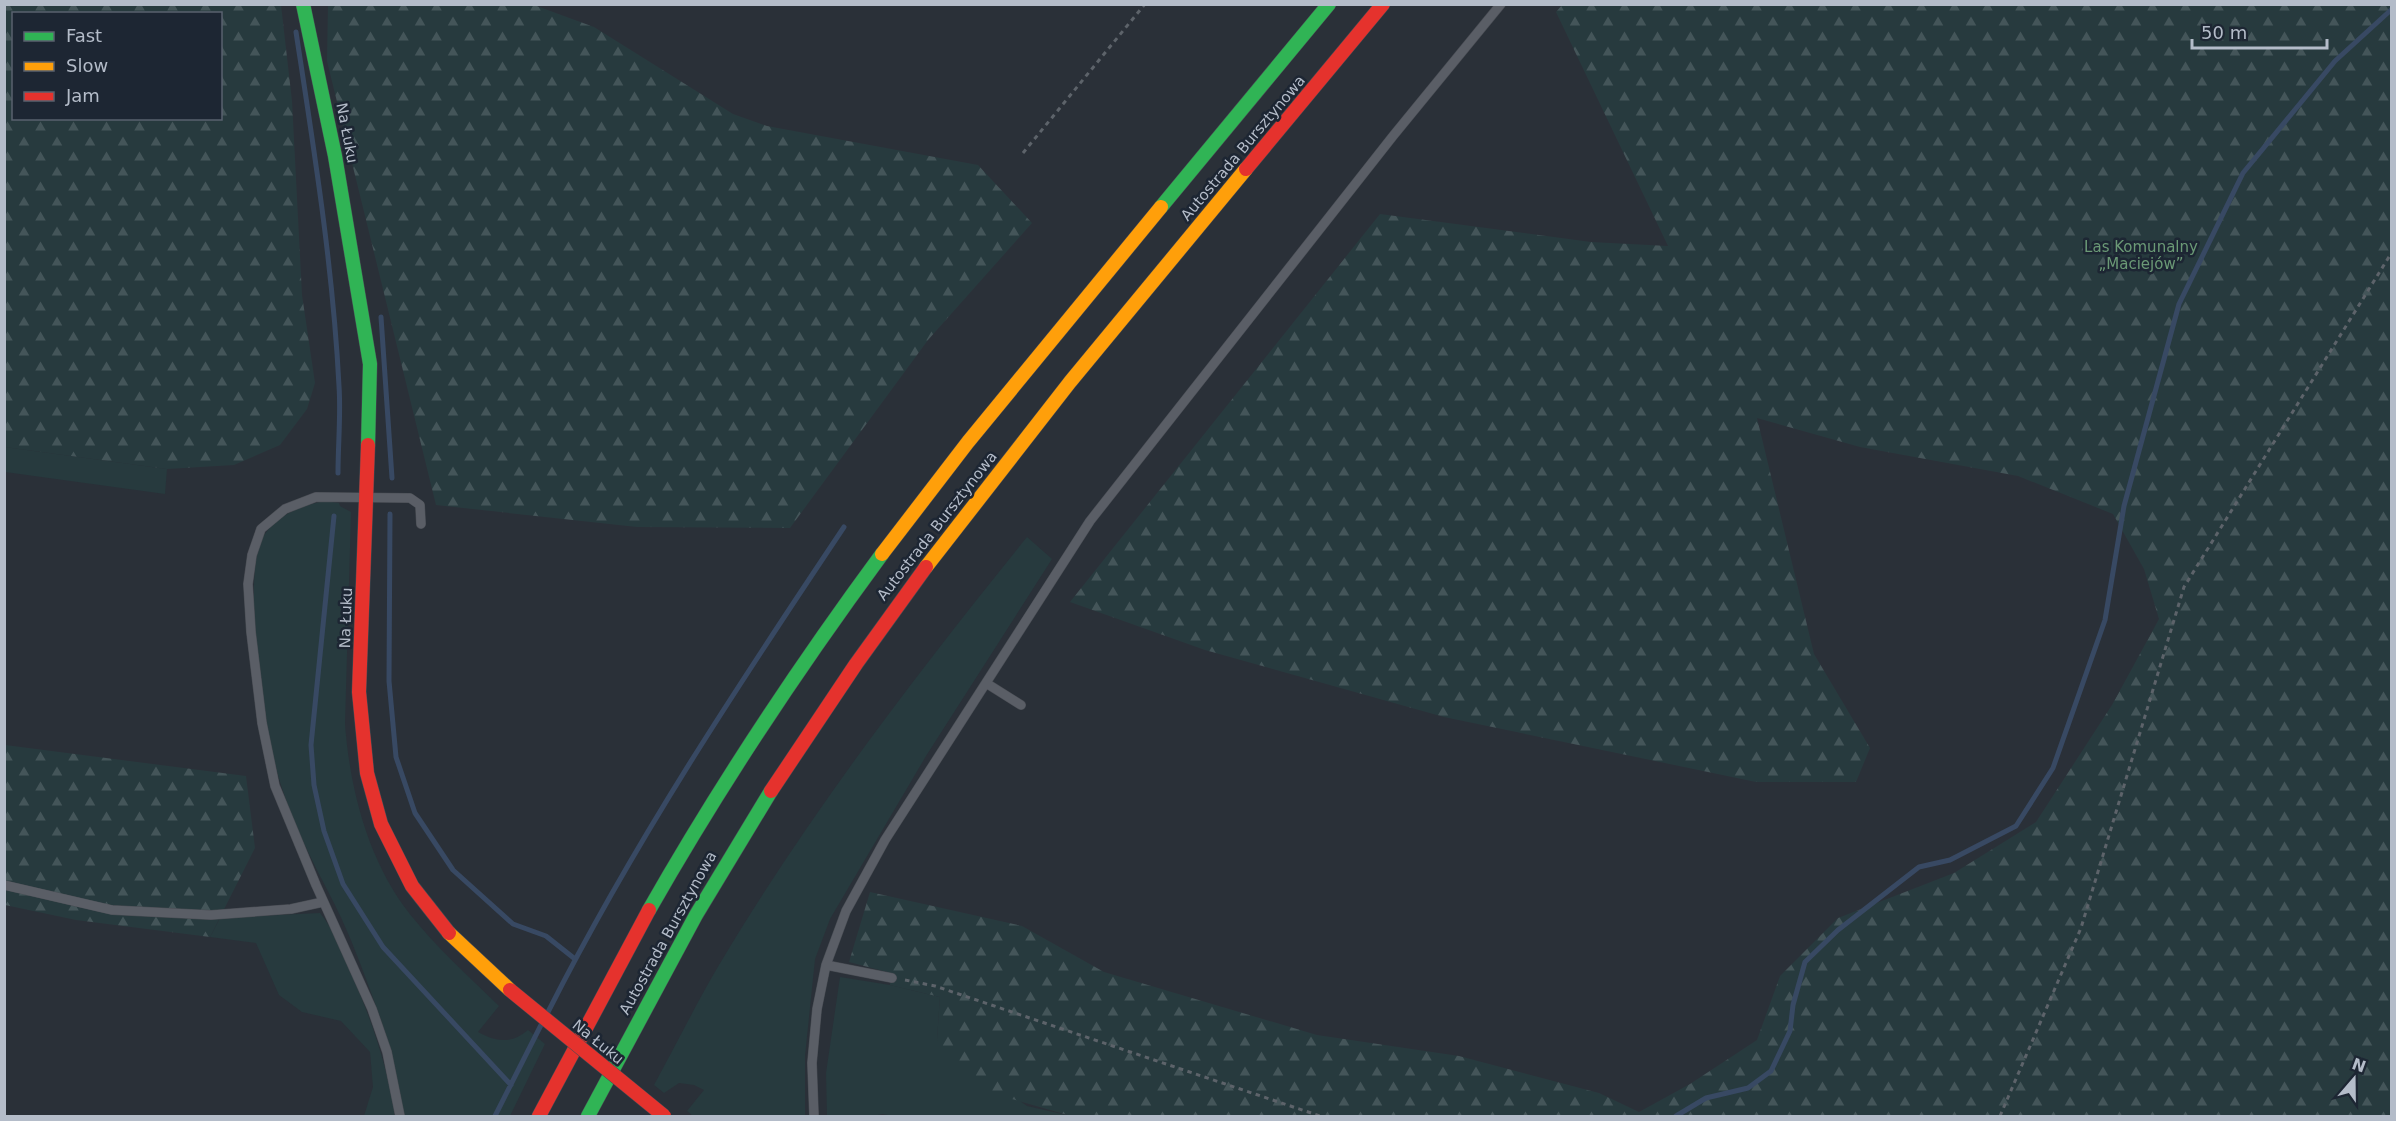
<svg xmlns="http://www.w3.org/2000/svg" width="2396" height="1121" viewBox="0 0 2396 1121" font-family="'DejaVu Sans',sans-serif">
<defs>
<pattern id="forest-firs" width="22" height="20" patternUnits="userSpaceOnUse" patternTransform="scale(1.5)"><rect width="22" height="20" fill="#273a3e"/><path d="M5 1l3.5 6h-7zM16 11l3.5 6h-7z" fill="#445559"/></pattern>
</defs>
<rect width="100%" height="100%" fill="#2a3038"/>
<path fill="#273a3e" d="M 5,447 L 167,469 L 165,494 L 5,472 Z
M 324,501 L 339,503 L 340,506 L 351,512 L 345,724 C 350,790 368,860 409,913 C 436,947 468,976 499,1006 L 478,1032 C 496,1042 512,1044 528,1030 L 545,1044 L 510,1116 L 404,1116 C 398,1078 390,1043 376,1006 C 364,973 351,937 335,905 C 315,866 294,827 281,785 C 265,737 242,586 261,541 C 272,517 300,506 324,501 Z
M 1027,537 L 1052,559 L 926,756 L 830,919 L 815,959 L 805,1056 L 805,1116 L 693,1116 L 687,1111 L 704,1090 L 694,1085 L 679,1083 L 664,1093 L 654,1085 C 676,1045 696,1004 719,965 C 809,814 917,673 1027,537 Z
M 320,913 C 333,929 340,947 348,966 C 370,1015 387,1064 395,1116 L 364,1116 L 373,1087 L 370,1052 L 341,1021 L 302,1012 L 279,995 L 256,943 L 210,937 L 220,918 Z
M 840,977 L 890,985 L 940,997 L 937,1040 L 1027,1106 L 1071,1116 L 893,1116 L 882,1114 L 875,1116 L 827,1116 L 826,1073 Z"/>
<path fill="url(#forest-firs)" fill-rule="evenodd" d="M 5,4 L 281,5 L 292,101 L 302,295 L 315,383 L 307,409 L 280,445 L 234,465 L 167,469 L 5,447 ZM 14,14 L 220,14 L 220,118 L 14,118 Z
M 328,5 L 534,5 L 594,27 L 733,114 L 767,126 L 978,165 L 1032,223 L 928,340 L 790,528 L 637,527 L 436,505 L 327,61 Z
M 1562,5 L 2391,5 L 2391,1116 L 1071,1116 L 984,1091 L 954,1070 L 937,1040 L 940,997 L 890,985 L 891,973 L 849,962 L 870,892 L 1022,926 L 1104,972 L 1317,1035 L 1459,1056 L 1599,1093 L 1639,1112 L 1690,1084 L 1757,1040 L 1780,976 L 1838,918 L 1954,873 L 2036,822 L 2112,705 L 2159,619 L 2144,569 L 2113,514 L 2018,476 L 1860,447 L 1757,418 L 1814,654 L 1870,748 L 1856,782 L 1756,782 L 1444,717 L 1205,650 L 1070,602 L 1380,214 L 1591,242 L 1668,246 L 1556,12 Z
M 5,745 L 246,776 L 255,848 L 210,937 L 76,920 L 5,905 Z"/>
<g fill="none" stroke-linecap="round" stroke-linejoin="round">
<path stroke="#384963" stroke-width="5" d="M 296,32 C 314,150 333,267 339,386 C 341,415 338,444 338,473
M 381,317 L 392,478
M 390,514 L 389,681 L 396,757 L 415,813 L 453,870 L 513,924 L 546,936 L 575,959
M 334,516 L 311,745 L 314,785 L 324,831 L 343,884 L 383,947 L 511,1085
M 548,1012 C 634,842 739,684 844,527
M 495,1116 L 541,1025
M 1676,1116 L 1706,1098 L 1748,1088 L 1771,1071 L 1790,1031 L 1793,1005 L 1805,962 L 1838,930 L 1919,867 L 1950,860 L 2016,826 L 2053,768 L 2105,620 L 2124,506 L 2179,304 L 2243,173 L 2335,61 L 2392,9"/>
<g stroke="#484c53" stroke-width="10">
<path id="lane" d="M 986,683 L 1021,705
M 4,885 L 112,910 L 211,915 L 291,909 L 323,902
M 826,965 L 892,978
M 400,1116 L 387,1052 L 372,1009 L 316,885 L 275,786 L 262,723 L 251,632 L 248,584 L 252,555 L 261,529 L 285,509 L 316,497 L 410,498 L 420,505 L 421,524
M 814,1116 L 812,1063 L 817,1009 L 826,965 L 846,911 L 885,840 L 1090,521 L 1393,136 L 1501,4"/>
</g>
<g stroke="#484c53" stroke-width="15">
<path id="fast" d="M 303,4 L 335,156 L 370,364 L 368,445
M 1161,207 L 1329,4
M 649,910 C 719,787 798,668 882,554
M 588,1116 L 696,915 L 771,791"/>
</g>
<g stroke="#484c53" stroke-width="15">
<path id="slow" d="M 882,554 L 968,442 L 1161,207
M 926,567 L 1070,382 L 1246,169
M 449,933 L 510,990"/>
</g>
<g stroke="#484c53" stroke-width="15">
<path id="jam" d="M 1246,169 L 1383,4
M 368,445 L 359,692 L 367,773 L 381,824 L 412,886 L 449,933
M 771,791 L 856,664 L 926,567
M 539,1116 L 649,910"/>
</g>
<path stroke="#5d636a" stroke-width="3" stroke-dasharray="4.5 4.5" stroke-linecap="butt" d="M 1023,153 L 1145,4
M 905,980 L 935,986 L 1320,1116
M 2000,1116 L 2081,928 L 2184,587 L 2392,252"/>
<use href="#lane" stroke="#5a5e66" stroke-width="9"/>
<use href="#fast" stroke="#30b455" stroke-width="14"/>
<use href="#slow" stroke="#ff9f0a" stroke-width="14"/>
<use href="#jam" stroke="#e5322d" stroke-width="14"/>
<g stroke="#484c53" stroke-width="15" stroke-linecap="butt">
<path id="jam-bridge" d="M 510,990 L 664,1116"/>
</g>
<use href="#jam-bridge" stroke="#e5322d" stroke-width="14"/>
</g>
<g text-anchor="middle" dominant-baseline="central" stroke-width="5" stroke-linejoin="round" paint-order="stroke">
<g font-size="15" fill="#b4bcc9" stroke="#1d2633">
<text transform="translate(347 133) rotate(79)">Na Łuku</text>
<text transform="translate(1243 148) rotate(-50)">Autostrada Bursztynowa</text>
<text transform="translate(937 526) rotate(-52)">Autostrada Bursztynowa</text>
<text transform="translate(346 618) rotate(-88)">Na Łuku</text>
<text transform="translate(668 933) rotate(-61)">Autostrada Bursztynowa</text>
<text transform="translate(598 1042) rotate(39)">Na Łuku</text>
</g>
<g font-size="15" fill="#6b9a76" stroke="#1d2633">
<text x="2141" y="247">Las Komunalny<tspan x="2141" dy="17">„Maciejów”</tspan></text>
</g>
</g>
<rect width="2396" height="1121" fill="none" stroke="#b4bcc9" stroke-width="12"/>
<rect x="12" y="12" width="210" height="108" fill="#1d2633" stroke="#59626f" stroke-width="1.5"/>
<rect x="24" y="32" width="30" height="9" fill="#30b455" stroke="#59626f" stroke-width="1.5"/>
<text x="66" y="42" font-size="18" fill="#b4bcc9">Fast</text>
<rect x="24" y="62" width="30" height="9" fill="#ff9f0a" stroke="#59626f" stroke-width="1.5"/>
<text x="66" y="72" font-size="18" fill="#b4bcc9">Slow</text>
<rect x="24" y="92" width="30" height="9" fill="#e5322d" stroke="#59626f" stroke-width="1.5"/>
<text x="66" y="102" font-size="18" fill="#b4bcc9">Jam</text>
<g transform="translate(2354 1079) rotate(20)" stroke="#1d2633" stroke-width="4.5" paint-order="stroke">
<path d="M0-4.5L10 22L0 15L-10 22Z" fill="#b4bcc9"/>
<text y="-9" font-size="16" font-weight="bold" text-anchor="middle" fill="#b4bcc9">N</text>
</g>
<path d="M2192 39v9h135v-9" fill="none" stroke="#b4bcc9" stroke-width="3"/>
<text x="2201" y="39" font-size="18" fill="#b4bcc9" stroke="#1d2633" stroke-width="4.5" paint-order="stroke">50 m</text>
</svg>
